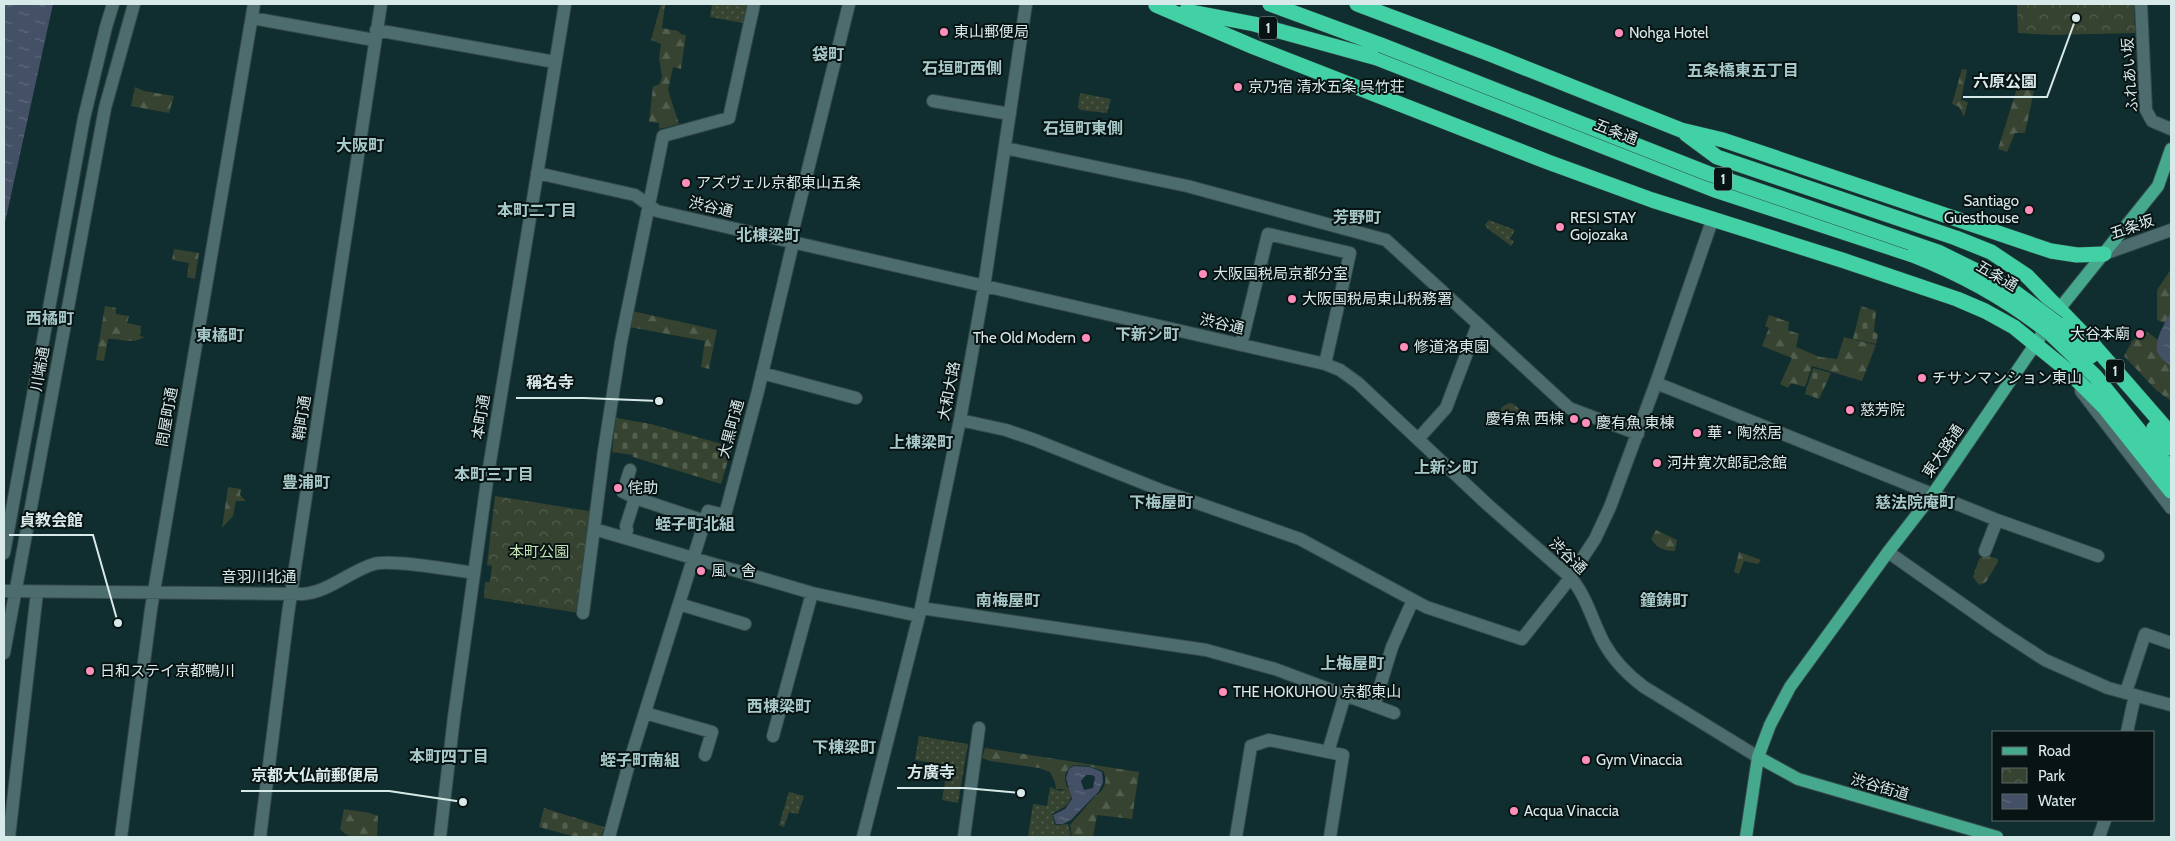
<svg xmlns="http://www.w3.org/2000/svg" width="2175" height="841" viewBox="0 0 2175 841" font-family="Cabin,'Noto Sans JP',sans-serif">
<defs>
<pattern id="forest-firs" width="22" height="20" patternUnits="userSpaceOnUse" patternTransform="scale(1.25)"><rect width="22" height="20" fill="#364330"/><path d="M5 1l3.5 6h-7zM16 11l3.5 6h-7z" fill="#525e4e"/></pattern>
<pattern id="cemetery-stones" width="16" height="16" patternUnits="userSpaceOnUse" patternTransform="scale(1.25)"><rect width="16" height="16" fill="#364330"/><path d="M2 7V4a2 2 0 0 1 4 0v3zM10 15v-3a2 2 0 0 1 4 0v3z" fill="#525e4e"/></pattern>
<pattern id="park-crowns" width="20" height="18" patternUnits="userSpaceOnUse" patternTransform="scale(1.25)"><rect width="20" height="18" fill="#364330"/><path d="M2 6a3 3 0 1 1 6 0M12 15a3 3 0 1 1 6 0" fill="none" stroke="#525e4e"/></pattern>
<pattern id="garden-dots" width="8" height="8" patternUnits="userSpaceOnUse" patternTransform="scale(1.25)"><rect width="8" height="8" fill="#364330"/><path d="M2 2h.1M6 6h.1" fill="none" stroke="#525e4e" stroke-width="1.8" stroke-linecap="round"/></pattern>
<pattern id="water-ripples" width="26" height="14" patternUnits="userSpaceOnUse" patternTransform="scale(1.25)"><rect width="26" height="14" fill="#445066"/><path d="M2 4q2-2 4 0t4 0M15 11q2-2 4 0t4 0" fill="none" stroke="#5e697c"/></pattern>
</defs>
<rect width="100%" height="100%" fill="#102e2f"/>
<path fill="url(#forest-firs)" d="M 661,4 L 665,4 L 662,28 L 678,31 L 681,34 L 686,35 L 681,69 L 673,67 L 668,90 L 679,124 L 659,129 L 659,123 L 649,122 L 653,86 L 659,85 L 662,77 L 659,58 L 661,44 L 651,40 Z
M 1962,69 L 1967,70 L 1961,100 L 1968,102 L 1964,117 L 1959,107 L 1952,104 Z
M 135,87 L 144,91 L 174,96 L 169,113 L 131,106 Z
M 2017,88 L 2034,91 L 2025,133 L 2015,133 L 2007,152 L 1998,149 Z
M 174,249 L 199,253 L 195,279 L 187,277 L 189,263 L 172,260 Z
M 2171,269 L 2171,324 L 2170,325 L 2157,320 L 2157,290 Z
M 105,306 L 116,308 L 116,314 L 129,316 L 127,323 L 141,326 L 140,336 L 144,337 C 133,345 121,338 108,339 L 104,361 L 96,360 Z
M 632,311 L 717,330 L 709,369 L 701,367 L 705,341 L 629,327 Z
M 1769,315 L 1789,322 L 1788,330 L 1799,334 L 1796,347 L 1820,357 L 1837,359 L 1844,337 L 1876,345 L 1862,381 L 1812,366 L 1805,387 L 1791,383 L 1788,388 L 1780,384 L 1792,358 L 1762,346 L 1769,328 L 1765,326 Z
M 2145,331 C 2175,347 2171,372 2171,401 L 2156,390 L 2124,356 L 2132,341 Z
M 1509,403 L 1514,404 L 1520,410 L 1519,423 L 1515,426 L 1503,417 L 1500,412 L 1502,407 Z
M 228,487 L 241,489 L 240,495 L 246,501 L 236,501 L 233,516 L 222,528 Z
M 1656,530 L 1677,540 L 1675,551 C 1664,551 1657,548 1651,539 Z
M 1739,552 L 1761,560 L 1758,564 L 1744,561 L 1739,574 L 1734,572 Z
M 1986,555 L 1998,559 L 1998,562 L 1986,582 L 1979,585 L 1973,577 L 1979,559 Z
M 985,748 L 1139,772 L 1132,819 L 1097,815 L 1093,837 L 1072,837 L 1070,825 L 1096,795 C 1105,790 1108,780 1103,771 L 1089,766 L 1074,765 C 1063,771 1064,779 1068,789 L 1056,789 L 1055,782 L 1050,772 L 1039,768 L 990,761 L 982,758 Z
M 344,809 L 370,813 L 378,816 L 377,837 C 365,838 349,840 340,829 Z"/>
<path fill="url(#cemetery-stones)" d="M 1861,306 L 1876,311 L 1874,331 L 1878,335 L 1876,344 L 1853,339 Z
M 1813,368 L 1831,373 L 1819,399 L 1805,394 Z
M 616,418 L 651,424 L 732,447 L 721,484 L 633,457 L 633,455 L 612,452 Z
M 544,808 L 604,827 L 601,837 L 576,837 L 539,827 Z"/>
<path fill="url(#park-crowns)" d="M 2017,4 L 2134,4 L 2135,33 L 2051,35 L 2018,33 Z
M 495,496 L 595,512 L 579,613 L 484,598 L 485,582 L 490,582 L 492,566 L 487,565 Z"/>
<path fill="url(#garden-dots)" d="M 712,4 L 747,4 L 743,23 L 710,17 Z
M 1080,93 L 1111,99 L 1107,113 L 1080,110 L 1078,107 Z
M 1489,220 L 1515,230 L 1510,239 L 1514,241 L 1511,246 L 1487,228 L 1485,225 Z
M 919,736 L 968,744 L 958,803 L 942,800 L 948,765 L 915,760 Z
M 1050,787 L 1060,791 L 1069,788 C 1076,804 1062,808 1052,814 L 1055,825 L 1068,824 L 1071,837 L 1028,837 L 1033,804 L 1047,806 Z
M 789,792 L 804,796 L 798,814 L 789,812 L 784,827 L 779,825 Z"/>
<path fill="url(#water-ripples)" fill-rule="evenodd" d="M 4,4 L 53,4 L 4,227 Z
M 2171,311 L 2171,366 C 2168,363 2161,359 2159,355 C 2151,342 2166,323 2171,311 Z
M 1074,766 L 1090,767 L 1102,772 L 1103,782 L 1099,791 L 1071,820 L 1063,824 L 1056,824 L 1053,815 L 1065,809 L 1072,799 L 1066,778 L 1069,769 ZM 1086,775 L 1092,775 L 1095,777 L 1093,788 L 1084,790 L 1081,781 Z"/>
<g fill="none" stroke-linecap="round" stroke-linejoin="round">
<g stroke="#344949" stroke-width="14">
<path id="minor" d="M 2141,4 L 2146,110 L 2152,121 L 2171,129
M 252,18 L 374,40
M 376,30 L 555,62
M 933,101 L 1010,114
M 1005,148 L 1187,186 L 1386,240 L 1478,324
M 537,173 L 635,195 L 657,211 L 1325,364 L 1340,370 L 1358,383 L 1488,505 L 1570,577 C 1587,596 1592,621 1604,643 C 1614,661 1628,675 1644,687 L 1758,757
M 2104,254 L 2171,230
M 1241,345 L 1268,234 L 1350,253 L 1325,364
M 762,373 L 856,398
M 1656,383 L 1997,520 L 2098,556
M 2081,391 L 2171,508
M 960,420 L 1006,430 L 1035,440 L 1163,491 L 1300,539 L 1426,607 L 1522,639 L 1564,586 L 1595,539 L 1610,507 L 1656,383 L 1713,218
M 1418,439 L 1446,408 L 1478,324 L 1569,408 L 1638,434
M 630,470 L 623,492 L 635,498 L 705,521
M 601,531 L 812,593 L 919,616
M 625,538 L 627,530 L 626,526 L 635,498
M 1985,551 L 1997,520
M 1888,552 L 1999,630 L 2045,660 L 2108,688 L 2171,705
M 4,553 L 84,118 L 106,27 L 113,4
M 4,591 L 303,594 C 329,592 350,571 374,564 C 392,559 452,570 474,573
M 679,604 L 745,624
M 921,608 L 1206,650 L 1275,669 L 1345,695 L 1328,752
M 583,613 L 604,451 L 621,342 L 663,136 L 729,118 L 754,4
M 4,653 L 105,108 L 134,4
M 2126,692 L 2145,634 L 2171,643
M 1345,695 L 1394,713
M 1374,706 L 1392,647 L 1413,600
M 645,713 L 712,732 L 705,755
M 2127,732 L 2135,695
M 773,736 L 812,593
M 9,837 L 37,592
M 121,837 L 151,609 L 254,4
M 260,837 L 288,614 L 381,4
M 440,837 L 454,717 L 488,474 L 565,4
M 609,837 L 630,760 L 708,511 L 725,515 L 758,391 L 792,247 L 790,242 L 849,4
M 863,837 L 921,608 L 960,420 L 984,287 L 1026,4
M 964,837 L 979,728
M 1236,837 L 1251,746 L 1269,740 L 1343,755 L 1330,837
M 2099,837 L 2105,820"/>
</g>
<g stroke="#344949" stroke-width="14">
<path id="major" d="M 1758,757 L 1798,779 L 1997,837
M 1746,837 L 1758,757 L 1770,725 L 1790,687 L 1888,552 L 1933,494 L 2060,308 L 2158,186 L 2171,149"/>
</g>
<g stroke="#344949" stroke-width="16">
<path id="highway" d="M 1270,4 L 1381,45
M 1357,4 L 1490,54 L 1681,130 L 1723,140 L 2051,251 L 2077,255 L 2104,254
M 1156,5 L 1254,47 L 1548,162 L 1652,200 L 1845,261 L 1957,299 L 1985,311 L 2014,327 L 2067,370 L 2105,408 L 2171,491
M 1186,11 L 1254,24 L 1377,58 L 1715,190 L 1913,255
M 1686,134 L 1717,157 L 1956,238 L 1991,252 L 2027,276 L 2089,340 L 2171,434
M 2058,324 L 2091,356
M 2051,334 L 2095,376 L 2171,470
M 2154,428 L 2171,448"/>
</g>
<use href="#minor" stroke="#4d6c6d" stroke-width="12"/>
<use href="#major" stroke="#46a98e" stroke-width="12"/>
<use href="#highway" stroke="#42d1a4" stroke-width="15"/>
<g stroke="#344949" stroke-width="16" stroke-linecap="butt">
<path id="highway-bridge" d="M 1381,45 L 1707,173 L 1938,252 L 2005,285 L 2058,324
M 1913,255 C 1964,275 2009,300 2051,334"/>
</g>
<use href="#highway-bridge" stroke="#42d1a4" stroke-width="15"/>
</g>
<g fill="#ff8eba" stroke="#081414" stroke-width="2">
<circle cx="944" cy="32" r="5"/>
<circle cx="1619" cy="33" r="5"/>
<circle cx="1238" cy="87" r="5"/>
<circle cx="686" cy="183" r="5"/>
<circle cx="2029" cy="210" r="5"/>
<circle cx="1560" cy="227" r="5"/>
<circle cx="1203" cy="274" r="5"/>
<circle cx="1292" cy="299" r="5"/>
<circle cx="2140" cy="334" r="5"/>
<circle cx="1086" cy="338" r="5"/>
<circle cx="1404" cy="347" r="5"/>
<circle cx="1922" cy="378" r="5"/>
<circle cx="1850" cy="410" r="5"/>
<circle cx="1574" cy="419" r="5"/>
<circle cx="1586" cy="423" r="5"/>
<circle cx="1697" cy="433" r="5"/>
<circle cx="1657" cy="463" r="5"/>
<circle cx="618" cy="488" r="5"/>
<circle cx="701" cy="571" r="5"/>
<circle cx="90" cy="671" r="5"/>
<circle cx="1223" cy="692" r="5"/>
<circle cx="1586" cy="760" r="5"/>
<circle cx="1514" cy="811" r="5"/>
</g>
<g text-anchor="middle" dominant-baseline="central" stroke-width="4" stroke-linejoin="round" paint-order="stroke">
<g fill="#081414" stroke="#9aa9a9" stroke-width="1">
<rect x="1259" y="16.5" width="18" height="23" rx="4"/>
<rect x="1714" y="167.5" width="18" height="23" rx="4"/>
<rect x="2106" y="359.5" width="18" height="23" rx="4"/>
</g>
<g font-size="14" font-weight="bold" fill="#d8e9e9">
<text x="1268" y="28">1</text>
<text x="1723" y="179">1</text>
<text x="2115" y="371">1</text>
</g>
<g font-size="15" fill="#d8e9e9" stroke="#081414" text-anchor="start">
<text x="954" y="32">東山郵便局</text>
<text x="1629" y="33">Nohga Hotel</text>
<text x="1248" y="87">京乃宿 清水五条 呉竹荘</text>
<text x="696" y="183">アズヴェル京都東山五条</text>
<text x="2019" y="201" text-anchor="end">Santiago<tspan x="2019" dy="17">Guesthouse</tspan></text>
<text x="1570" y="218">RESI STAY<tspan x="1570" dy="17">Gojozaka</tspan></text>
<text x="1213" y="274">大阪国税局京都分室</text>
<text x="1302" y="299">大阪国税局東山税務署</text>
<text x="2130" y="334" text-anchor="end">大谷本廟</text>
<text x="1076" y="338" text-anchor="end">The Old Modern</text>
<text x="1414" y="347">修道洛東園</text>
<text x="1932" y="378">チサンマンション東山</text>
<text x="1860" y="410">慈芳院</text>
<text x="1564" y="419" text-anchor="end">慶有魚 西棟</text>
<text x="1596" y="423">慶有魚 東棟</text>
<text x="1707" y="433">華・陶然居</text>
<text x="1667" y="463">河井寛次郎記念館</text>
<text x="628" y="488">侘助</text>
<text x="711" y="571">風・舎</text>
<text x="100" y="671">日和ステイ京都鴨川</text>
<text x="1233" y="692">THE HOKUHOU 京都東山</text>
<text x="1596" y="760">Gym Vinaccia</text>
<text x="1524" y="811">Acqua Vinaccia</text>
</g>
<g font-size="15" fill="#d8e9e9" stroke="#081414">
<text transform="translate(2130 75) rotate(-94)">ふれあい坂</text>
<text transform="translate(1616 132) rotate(21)">五条通</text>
<text transform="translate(711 207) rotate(13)">渋谷通</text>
<text transform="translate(2132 227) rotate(-19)">五条坂</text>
<text transform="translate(1997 276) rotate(30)">五条通</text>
<text transform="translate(1222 324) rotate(13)">渋谷通</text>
<text transform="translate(40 369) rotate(-80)">川端通</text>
<text transform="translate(949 391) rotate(-79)">大和大路</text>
<text transform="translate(167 417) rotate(-80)">問屋町通</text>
<text transform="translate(481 417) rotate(-81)">本町通</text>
<text transform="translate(302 418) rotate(-81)">鞘町通</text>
<text transform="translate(731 429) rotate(-75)">大黒町通</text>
<text transform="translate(1943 451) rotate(-56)">東大路通</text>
<text transform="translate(1568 556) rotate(43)">渋谷通</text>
<text x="259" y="577">音羽川北通</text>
<text transform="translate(1880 787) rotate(16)">渋谷街道</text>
</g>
<g font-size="15" fill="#c3e3b5" stroke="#081414">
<text x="539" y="552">本町公園</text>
</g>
<g font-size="16" font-weight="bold" fill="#a8c9ca" stroke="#081414">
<text x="828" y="54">袋町</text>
<text x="962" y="68">石垣町西側</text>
<text x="1743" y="70">五条橋東五丁目</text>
<text x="1083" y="128">石垣町東側</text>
<text x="360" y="145">大阪町</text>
<text x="537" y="210">本町二丁目</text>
<text x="1357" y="217">芳野町</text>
<text x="768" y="235">北棟梁町</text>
<text x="50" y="318">西橘町</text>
<text x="1147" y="334">下新シ町</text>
<text x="220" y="335">東橘町</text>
<text x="921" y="442">上棟梁町</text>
<text x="1446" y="467">上新シ町</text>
<text x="494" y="474">本町三丁目</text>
<text x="306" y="482">豊浦町</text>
<text x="1161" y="502">下梅屋町</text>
<text x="1915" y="502">慈法院庵町</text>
<text x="695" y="524">蛭子町北組</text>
<text x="1008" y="600">南梅屋町</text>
<text x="1664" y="600">鐘鋳町</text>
<text x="1352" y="663">上梅屋町</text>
<text x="779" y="706">西棟梁町</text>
<text x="844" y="747">下棟梁町</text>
<text x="449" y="756">本町四丁目</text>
<text x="640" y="760">蛭子町南組</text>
</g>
</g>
<path fill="none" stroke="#d8e9e9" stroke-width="2" d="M2076 18L2047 97H1963M659 401L584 398H516M118 623L93 535H9M1021 793L965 788H897M463 802L389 791H241"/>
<g fill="#d8e9e9" stroke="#081414" stroke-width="2">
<circle cx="2076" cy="18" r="5"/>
<circle cx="659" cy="401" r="5"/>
<circle cx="118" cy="623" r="5"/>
<circle cx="1021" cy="793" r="5"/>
<circle cx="463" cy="802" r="5"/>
</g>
<g font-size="16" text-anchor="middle" font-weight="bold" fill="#d8e9e9" stroke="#081414" stroke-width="4" stroke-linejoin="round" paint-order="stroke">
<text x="2005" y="87">六原公園</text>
<text x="550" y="388">稱名寺</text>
<text x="51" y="526">貞教会館</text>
<text x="931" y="778">方廣寺</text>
<text x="315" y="781">京都大仏前郵便局</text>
</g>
<rect width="2175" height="841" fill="none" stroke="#d8e9e9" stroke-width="10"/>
<rect x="1992" y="731" width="162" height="90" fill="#081414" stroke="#5b6969"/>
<rect x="2002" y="747" width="25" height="8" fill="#46a98e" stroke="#5b6969"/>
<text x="2038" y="756" font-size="15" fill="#d8e9e9">Road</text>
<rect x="2002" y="768" width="25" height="15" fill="url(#park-crowns)" stroke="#5b6969"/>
<text x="2038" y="781" font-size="15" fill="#d8e9e9">Park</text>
<rect x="2002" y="794" width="25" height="15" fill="url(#water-ripples)" stroke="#5b6969"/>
<text x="2038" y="806" font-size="15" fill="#d8e9e9">Water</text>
</svg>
